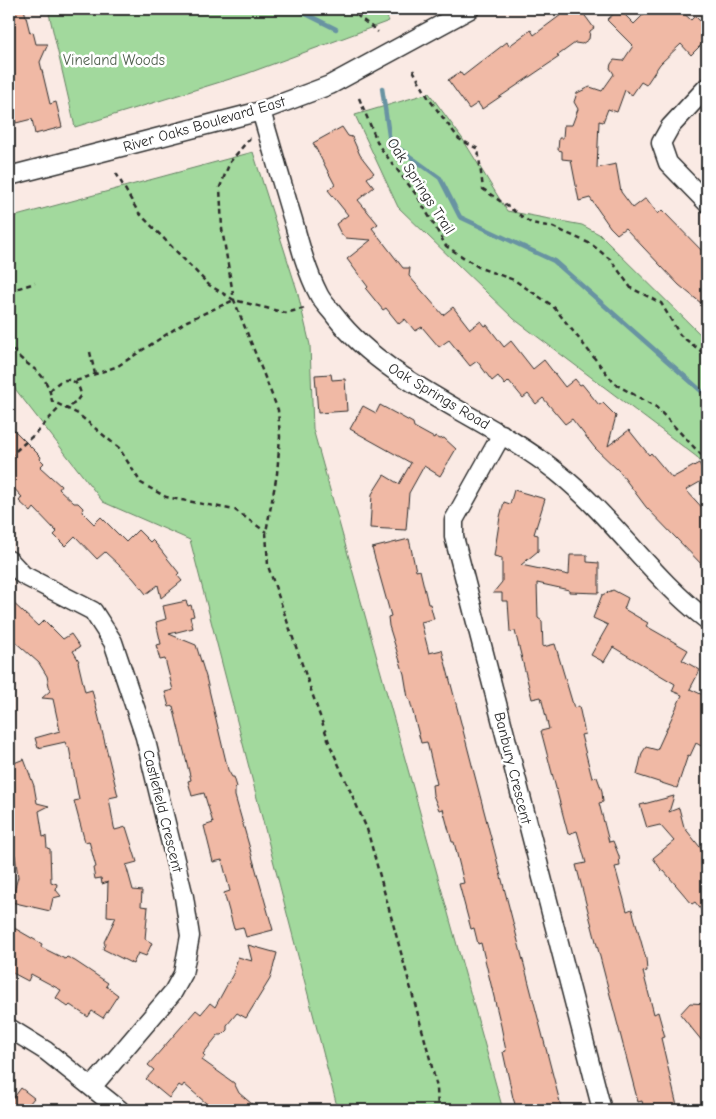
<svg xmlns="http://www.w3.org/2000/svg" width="716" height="1119" viewBox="0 0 716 1119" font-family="'Comic Neue',sans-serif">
<rect width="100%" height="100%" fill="#faeae4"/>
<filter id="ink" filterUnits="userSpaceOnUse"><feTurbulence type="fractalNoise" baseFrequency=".02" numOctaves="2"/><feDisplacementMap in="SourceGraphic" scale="10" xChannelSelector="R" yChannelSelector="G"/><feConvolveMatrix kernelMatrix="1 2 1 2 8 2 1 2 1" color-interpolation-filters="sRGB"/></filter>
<g filter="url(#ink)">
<path fill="#a2d99d" stroke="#668264" d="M 48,9 L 383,9 L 389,21 L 246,74 L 75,127 Z
M 429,93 L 462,138 L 507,211 L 582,225 L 599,234 L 707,341 L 707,471 L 697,457 L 514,319 L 398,207 L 355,115 Z
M 253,152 L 297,290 L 310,345 L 313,429 L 503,1110 L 338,1110 L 190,540 L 103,502 L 9,381 L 9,218 Z"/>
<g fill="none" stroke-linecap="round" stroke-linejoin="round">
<path stroke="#6893a2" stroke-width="4.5" d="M 296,9 L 336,29
M 382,88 L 390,142 L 440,178 L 460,217 L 554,261 L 707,396"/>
</g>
<path fill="#f0b9a5" stroke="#2b2b2b" d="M 9,9 L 24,9 L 30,33 L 33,32 L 36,44 L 48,44 L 40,62 L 50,104 L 56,102 L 62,127 L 35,134 L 32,119 L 16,123 L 9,93 Z
M 569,9 L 580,9 L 594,28 L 590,31 L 589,39 L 582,44 L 575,43 L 557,56 L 559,57 L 482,109 L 478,103 L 469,109 L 448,80 L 460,72 L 463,76 L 507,42 L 509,46 L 531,30 L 534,35 Z
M 619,9 L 634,24 L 649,9 L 679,9 L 691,20 L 695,16 L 707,28 L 707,39 L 691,55 L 681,44 L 660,64 L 646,85 L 641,82 L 632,95 L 625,90 L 617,112 L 608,109 L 603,122 L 599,121 L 597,168 L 616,164 L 621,192 L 633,208 L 646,198 L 658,214 L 662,210 L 707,256 L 707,308 L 679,285 L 625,228 L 617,234 L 610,227 L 590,198 L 579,201 L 571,160 L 562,159 L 562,151 L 558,150 L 559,138 L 563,138 L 564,125 L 572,125 L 578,109 L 574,102 L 577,93 L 590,87 L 602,91 L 614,74 L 610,68 L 611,64 L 614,60 L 623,61 L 633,46 L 607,20 Z
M 342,127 L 348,136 L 352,137 L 360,155 L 374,173 L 367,178 L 374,187 L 358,200 L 378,224 L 372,228 L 403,268 L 410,268 L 409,276 L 443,315 L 453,307 L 470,329 L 481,321 L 485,326 L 487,325 L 504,347 L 511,341 L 533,369 L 544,360 L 565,387 L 575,379 L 580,385 L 582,384 L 599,405 L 603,403 L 616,416 L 608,446 L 629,430 L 649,455 L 651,453 L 672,478 L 699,463 L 707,478 L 686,490 L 707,513 L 707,570 L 646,507 L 619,471 L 595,448 L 572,419 L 565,424 L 543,398 L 536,404 L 528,394 L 523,398 L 509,381 L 505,385 L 498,376 L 492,381 L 477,361 L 470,366 L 449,340 L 439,347 L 422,327 L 415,331 L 405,319 L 399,324 L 386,308 L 383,310 L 366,289 L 368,287 L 347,259 L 371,240 L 345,238 L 340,232 L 336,224 L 348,215 L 328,190 L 335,185 L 313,143 Z
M 331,374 L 332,380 L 345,379 L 347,411 L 318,413 L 315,375 Z
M 380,405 L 413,423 L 414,427 L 434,438 L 435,436 L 440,439 L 444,438 L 456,449 L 440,476 L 424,466 L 409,493 L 406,530 L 370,528 L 372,494 L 384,475 L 399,484 L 411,463 L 350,429 L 363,406 L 376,413 Z
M 9,425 L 41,457 L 40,459 L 44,463 L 40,467 L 61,486 L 59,489 L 74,503 L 78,503 L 83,508 L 82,512 L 94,524 L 101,517 L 126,542 L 138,530 L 150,542 L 152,540 L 156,544 L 179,573 L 177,575 L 182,581 L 161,598 L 158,585 L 146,594 L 133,578 L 105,552 L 97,559 L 75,536 L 65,546 L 54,535 L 57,532 L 34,508 L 31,512 L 19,501 L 22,497 L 9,483 Z
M 514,490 L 545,499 L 534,534 L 538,535 L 538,551 L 521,565 L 569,575 L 570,555 L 587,555 L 587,562 L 599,563 L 599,593 L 569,592 L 569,590 L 537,583 L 538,618 L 542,621 L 543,647 L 555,644 L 574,708 L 579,706 L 585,734 L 581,735 L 592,778 L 597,777 L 602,791 L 603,802 L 599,803 L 609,842 L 613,841 L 619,856 L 620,866 L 615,867 L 627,911 L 632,909 L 646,959 L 647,971 L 643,972 L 654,1014 L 658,1012 L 665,1037 L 661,1038 L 677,1106 L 660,1110 L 644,1110 L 642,1101 L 638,1102 L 576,865 L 586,863 L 577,831 L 568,834 L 541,731 L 549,729 L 541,697 L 532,699 L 515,631 L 510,632 L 508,601 L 502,601 L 502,593 L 493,593 L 502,582 L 502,558 L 494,556 L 500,517 L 504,502 L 510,504 Z
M 409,539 L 416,571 L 420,570 L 428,604 L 430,604 L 434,619 L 421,622 L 429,653 L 442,650 L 562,1110 L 517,1110 L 513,1098 L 503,1052 L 506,1051 L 501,1026 L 481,943 L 478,944 L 474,928 L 471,929 L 459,884 L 464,883 L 454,842 L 452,842 L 443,809 L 439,810 L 433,795 L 432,785 L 437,784 L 427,742 L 421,743 L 410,701 L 408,698 L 404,674 L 389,626 L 388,617 L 391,616 L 372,548 Z
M 613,590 L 628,598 L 624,609 L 648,623 L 646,626 L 688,650 L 682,660 L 700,670 L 690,689 L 707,697 L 707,738 L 703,747 L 696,743 L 690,756 L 688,755 L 677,788 L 637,775 L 642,753 L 646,747 L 657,750 L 682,695 L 672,691 L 675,684 L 613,647 L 604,662 L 591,655 L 608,625 L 593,618 L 602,595 Z
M 9,599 L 38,626 L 44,620 L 63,639 L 71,634 L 80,647 L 73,651 L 79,661 L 78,662 L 85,692 L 92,690 L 118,796 L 109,798 L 114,827 L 115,830 L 126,827 L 137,862 L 126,865 L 133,890 L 142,891 L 141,906 L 148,907 L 145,939 L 152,943 L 146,956 L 138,953 L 133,964 L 103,949 L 105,944 L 104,942 L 116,917 L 107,916 L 108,882 L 102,884 L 101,878 L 95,879 L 93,868 L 96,867 L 89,841 L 85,842 L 74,801 L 79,800 L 69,747 L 67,747 L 65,742 L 38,748 L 35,738 L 60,731 L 53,699 L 42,698 L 50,691 L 47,676 L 39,663 L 13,640 L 15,638 L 11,633 L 15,629 L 9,623 Z
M 186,601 L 188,606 L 191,605 L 194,616 L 190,617 L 193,628 L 169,634 L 196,645 L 206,677 L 228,770 L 232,777 L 234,777 L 237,787 L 235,789 L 235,796 L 273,930 L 246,937 L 243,927 L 234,929 L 224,893 L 230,891 L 222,860 L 213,862 L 204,826 L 213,823 L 204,793 L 192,796 L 188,781 L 191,780 L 173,706 L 169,707 L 165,692 L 173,690 L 165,659 L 160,660 L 156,645 L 161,644 L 156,622 L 166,619 L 163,606 Z
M 24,759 L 34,786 L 37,803 L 49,806 L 39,811 L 43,837 L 46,836 L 47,848 L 50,849 L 51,882 L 57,884 L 56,890 L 61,896 L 53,898 L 50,911 L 11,902 L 18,877 L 15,855 L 9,856 L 9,765 Z
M 674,796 L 669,812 L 679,808 L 684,827 L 707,856 L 707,917 L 695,902 L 692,904 L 664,871 L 662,871 L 653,858 L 674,841 L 660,825 L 647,828 L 640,805 Z
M 9,925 L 42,944 L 41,947 L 65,959 L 67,957 L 75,961 L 108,983 L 106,986 L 118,995 L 103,1018 L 92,1011 L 88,1017 L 70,1005 L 68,1007 L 56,998 L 61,990 L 31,974 L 28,981 L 9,971 Z
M 248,945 L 277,953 L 270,979 L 246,1018 L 237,1013 L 227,1025 L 227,1030 L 222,1035 L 218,1035 L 203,1054 L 205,1056 L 202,1060 L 234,1083 L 239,1093 L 259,1110 L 214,1110 L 184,1084 L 182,1087 L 179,1085 L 169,1098 L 146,1079 L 154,1070 L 148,1065 L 196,1010 L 201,1014 L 210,1003 L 215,1007 L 233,974 L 238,957 L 252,961 Z
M 690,1003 L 707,1004 L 707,1047 L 680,1014 Z
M 21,1088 L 34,1098 L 24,1110 L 9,1110 L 9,1104 Z"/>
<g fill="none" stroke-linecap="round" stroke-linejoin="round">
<g stroke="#2b2b2b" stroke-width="21">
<path id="minor" d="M 707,87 L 670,127 L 661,143 L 668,163 L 707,203
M 261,111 C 272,148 282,184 293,220 C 300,246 307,272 319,295 C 323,303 330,309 335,316 C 388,385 488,417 557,472 C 612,516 651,577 707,620
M 9,176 L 261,111 L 330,85 L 470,9
M 502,434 L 454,520 L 454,537 L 602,1110
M 9,560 L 23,575 L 93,611 L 113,642 L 145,737 L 184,897 L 190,936 L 183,974 L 173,992 L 92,1087
M 9,1028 L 46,1051 L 120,1110"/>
</g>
<path stroke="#2b2b2b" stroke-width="2.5" stroke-dasharray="5 4" stroke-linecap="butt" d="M 349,9 L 378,32
M 413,70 L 429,99 L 459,139 L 478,149 L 483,189 L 531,223 L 553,227 L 591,244 L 611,260 L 631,288 L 661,303 L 680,335 L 707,356
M 359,98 L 379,146 L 418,197 L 446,246 L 480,268 L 514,280 L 553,306 L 615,384 L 656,407 L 707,461
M 250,138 L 230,162 L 220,187 L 222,229 L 234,300 L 278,410 L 280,437 L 277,474 L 266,532 L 268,566 L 330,745 L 367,829 L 428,1051 L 437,1088 L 438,1110
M 116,173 L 138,212 L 209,285 L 234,300 L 286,313 L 305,308
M 9,291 L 35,283
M 9,342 C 21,370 45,362 52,401 L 78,414 L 119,448 L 141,483 L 166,497 L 235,510 L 266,532
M 90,352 L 95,374
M 76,381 L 118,366 L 187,321 L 234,300
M 50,391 C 61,376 78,375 81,395 L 75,403 L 65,409
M 9,457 L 36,433 L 60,407"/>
<use href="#minor" stroke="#fff" stroke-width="18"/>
</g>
</g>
<g text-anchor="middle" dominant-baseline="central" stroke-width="5" stroke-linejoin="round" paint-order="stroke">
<g font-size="15" fill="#4f5f4d" stroke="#fff">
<text x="114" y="60">Vineland Woods</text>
</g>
<g font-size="15" fill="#2b2b2b" stroke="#fff">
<text transform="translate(204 124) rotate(-16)">River Oaks Boulevard East</text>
<text transform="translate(421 186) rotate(57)">Oak Springs Trail</text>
<text transform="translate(439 396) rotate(31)">Oak Springs Road</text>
<text transform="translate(513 768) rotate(76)">Banbury Crescent</text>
<text transform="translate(163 811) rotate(76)">Castlefield Crescent</text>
</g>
</g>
<rect width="716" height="1119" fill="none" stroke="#fff" stroke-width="30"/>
<rect x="15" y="15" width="686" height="1089" fill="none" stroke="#2b2b2b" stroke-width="2" filter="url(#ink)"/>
</svg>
